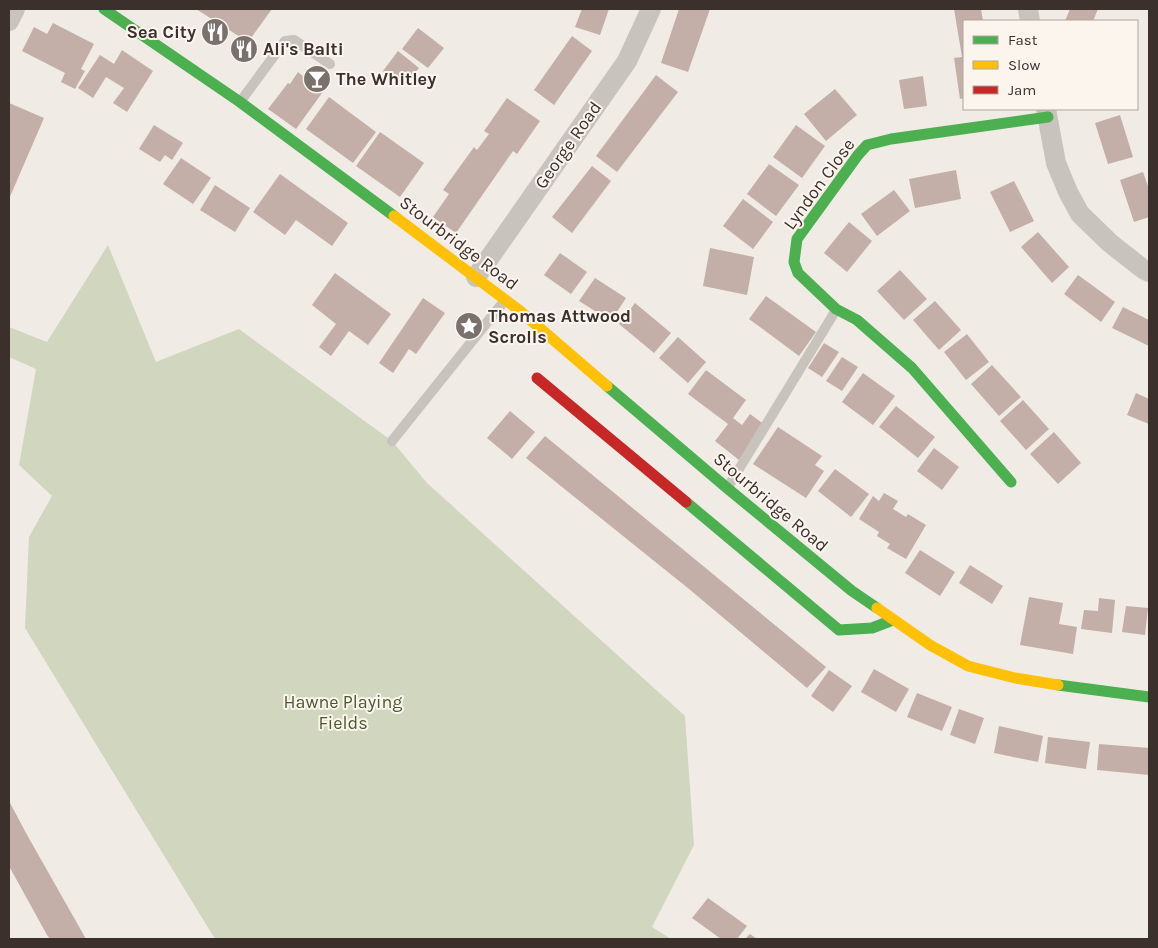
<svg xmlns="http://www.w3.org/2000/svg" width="1158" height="948" viewBox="0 0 1158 948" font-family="Karla,sans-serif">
<rect width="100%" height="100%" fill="#f0ebe5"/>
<path fill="#d1d6bf" d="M 108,245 L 156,362 L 239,329 L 392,441 L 427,483 L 685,716 L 694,845 L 652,927 L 671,939 L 215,939 L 25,628 L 29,537 L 52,496 L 19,465 L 36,369 L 9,357 L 9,327 L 47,342 Z"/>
<path fill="#c3afa7" d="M 196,9 L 272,9 L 248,42 Z
M 582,9 L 609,9 L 600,35 L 575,27 Z
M 679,9 L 710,9 L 688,72 L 661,63 Z
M 954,9 L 981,9 L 983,21 L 964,21 L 964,98 L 960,99 L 954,58 L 962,57 Z
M 1070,9 L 1098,9 L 1093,21 L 1065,21 Z
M 53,23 L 94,44 L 81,69 L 85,71 L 75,89 L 61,82 L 65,73 L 22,51 L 34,27 L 47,34 Z
M 418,28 L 444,48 L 428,68 L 402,49 Z
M 572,36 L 592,51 L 554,105 L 534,90 Z
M 122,50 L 153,71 L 127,112 L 113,103 L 124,88 L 106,77 L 93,98 L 78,88 L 100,55 L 114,64 Z
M 398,51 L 419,68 L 403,87 L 383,71 Z
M 312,70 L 330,82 L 296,129 L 268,109 L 288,83 L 290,84 L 298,72 L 305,78 Z
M 656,75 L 678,92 L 617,172 L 596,156 Z
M 923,76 L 927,106 L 904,109 L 899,80 Z
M 835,89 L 857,115 L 826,141 L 804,114 Z
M 329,97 L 376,132 L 353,163 L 306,129 Z
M 507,98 L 540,121 L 517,154 L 513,151 L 456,233 L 433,217 L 449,194 L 443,190 L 474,147 L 477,150 L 489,134 L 484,131 Z
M 9,103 L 44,118 L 9,199 Z
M 1120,115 L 1133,157 L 1108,164 L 1095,123 Z
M 154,125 L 183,143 L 172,160 L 165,155 L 160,162 L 139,149 Z
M 796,125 L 825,146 L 802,178 L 773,157 Z
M 380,132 L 424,163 L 400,197 L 356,166 Z
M 181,158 L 211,178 L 193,204 L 163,184 Z
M 769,164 L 799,185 L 776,216 L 747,194 Z
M 592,166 L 611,181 L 572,233 L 552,217 Z
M 956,170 L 961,199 L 915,208 L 909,179 Z
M 1143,172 L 1149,189 L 1149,217 L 1134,222 L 1120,180 Z
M 280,174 L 348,223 L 332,246 L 296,220 L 285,235 L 253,212 Z
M 1014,181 L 1034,221 L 1010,232 L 990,192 Z
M 215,185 L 250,208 L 235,232 L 200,210 Z
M 894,190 L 910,211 L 877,236 L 861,214 Z
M 743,199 L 773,222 L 753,249 L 723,226 Z
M 849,222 L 872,241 L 847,272 L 824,253 Z
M 1038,232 L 1069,267 L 1052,283 L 1021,247 Z
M 710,248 L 754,257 L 747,295 L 703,286 Z
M 560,253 L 587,272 L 571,294 L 544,275 Z
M 900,270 L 927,299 L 904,320 L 877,291 Z
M 335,273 L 391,314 L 368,345 L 349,331 L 331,356 L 319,347 L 336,324 L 312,305 Z
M 1078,275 L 1115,302 L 1101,322 L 1064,294 Z
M 595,278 L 626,298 L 611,321 L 579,301 Z
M 766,296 L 816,332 L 799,356 L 749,319 Z
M 423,298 L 445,313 L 416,354 L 409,349 L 393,373 L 379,363 Z
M 935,301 L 961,330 L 939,350 L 913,320 Z
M 635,303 L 671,333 L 654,353 L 619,324 Z
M 1123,307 L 1149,320 L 1149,346 L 1112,328 Z
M 967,334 L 989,362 L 966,380 L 944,352 Z
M 678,337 L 706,362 L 688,383 L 659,358 Z
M 824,343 L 839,352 L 822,377 L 808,368 Z
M 842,357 L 858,367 L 842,391 L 826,381 Z
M 992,365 L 1021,397 L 999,416 L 971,384 Z
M 706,370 L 746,400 L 733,418 L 742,425 L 750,414 L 765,425 L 739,460 L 715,441 L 728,424 L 688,394 Z
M 863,373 L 895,396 L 873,425 L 842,402 Z
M 1136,393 L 1149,399 L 1149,424 L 1127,415 Z
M 1023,400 L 1049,429 L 1026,450 L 1000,421 Z
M 896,406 L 935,437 L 918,458 L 879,427 Z
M 510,411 L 535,432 L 512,459 L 487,438 Z
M 778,427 L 822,456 L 815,465 L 824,471 L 806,498 L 753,464 Z
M 1054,432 L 1081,463 L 1058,484 L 1030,454 Z
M 545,436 L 826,667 L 807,688 L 689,589 L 526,458 Z
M 934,448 L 959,467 L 942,490 L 917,471 Z
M 835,469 L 869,494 L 851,517 L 818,491 Z
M 884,493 L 898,501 L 893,509 L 906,517 L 908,514 L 926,525 L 906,559 L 887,548 L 890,544 L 877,536 L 879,532 L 859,519 L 873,496 L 879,501 Z
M 920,550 L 955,572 L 940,596 L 905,573 Z
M 970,565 L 1003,586 L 992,604 L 959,583 Z
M 1029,597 L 1063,603 L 1059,624 L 1077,627 L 1073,654 L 1020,645 Z
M 1099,598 L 1115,600 L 1112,633 L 1081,629 L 1084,610 L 1098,611 Z
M 1126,606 L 1148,608 L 1145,635 L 1122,632 Z
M 874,669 L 909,689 L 896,712 L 861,692 Z
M 829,670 L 852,686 L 833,712 L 811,696 Z
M 917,693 L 952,707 L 942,731 L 907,717 Z
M 959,709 L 984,718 L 975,744 L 950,735 Z
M 999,726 L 1043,736 L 1038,762 L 994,753 Z
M 1048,737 L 1090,742 L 1086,769 L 1045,763 Z
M 1099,744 L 1149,748 L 1149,775 L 1097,770 Z
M 9,801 L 26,833 L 86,939 L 50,939 L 47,935 L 9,866 Z
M 708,898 L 747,926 L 737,939 L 721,939 L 692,918 Z
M 750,934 L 757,939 L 745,939 Z"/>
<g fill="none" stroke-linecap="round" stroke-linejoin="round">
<path stroke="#c9c3be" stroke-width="10" d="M 240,102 L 285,41 L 294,40 L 330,64
M 392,441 L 505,300
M 728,487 L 836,310"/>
<path stroke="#c9c3be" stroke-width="20" d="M 1028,9 L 1030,21
M 9,21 L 15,9
M 1046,109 L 1056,163 L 1068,192 L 1080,214 L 1110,243 L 1143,269 L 1149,272
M 476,277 L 627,61 L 651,9"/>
<path stroke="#4caf50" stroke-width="11" d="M 104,9 L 240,102 L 394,216
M 607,386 L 727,488 L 852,591 L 877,608
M 1011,482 L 912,368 L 857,320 L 836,309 L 798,273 L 794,262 L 797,239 L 858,155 L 867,145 L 891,139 L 1048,117
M 686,502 L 839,630 L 872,628 L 893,620
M 1058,685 L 1149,697"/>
<path stroke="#ffc107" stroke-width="11" d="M 394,216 L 520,311 L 607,386
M 877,608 L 930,645 L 968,666 L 1015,678 L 1058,685"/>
<path stroke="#c62828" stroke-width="11" d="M 537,378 L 686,502"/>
</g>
<defs>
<g id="restaurant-disc" transform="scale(1.4375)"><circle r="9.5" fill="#7a716c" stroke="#fbf5ee"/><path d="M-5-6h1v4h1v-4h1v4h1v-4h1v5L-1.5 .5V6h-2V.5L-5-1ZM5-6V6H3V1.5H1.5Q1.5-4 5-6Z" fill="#fff"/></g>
<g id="bar-disc" transform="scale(1.4375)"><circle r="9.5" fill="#7a716c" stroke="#fbf5ee"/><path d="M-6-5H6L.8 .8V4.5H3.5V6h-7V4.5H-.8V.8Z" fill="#fff"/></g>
<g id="sight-disc" transform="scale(1.4375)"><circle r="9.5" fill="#7a716c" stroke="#fbf5ee"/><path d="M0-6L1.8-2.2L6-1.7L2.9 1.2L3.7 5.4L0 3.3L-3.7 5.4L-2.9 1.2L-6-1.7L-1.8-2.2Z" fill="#fff"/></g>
</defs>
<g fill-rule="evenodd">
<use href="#restaurant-disc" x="215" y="32"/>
<use href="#restaurant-disc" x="244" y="49"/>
<use href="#bar-disc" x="317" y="79"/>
<use href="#sight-disc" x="469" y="326"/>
</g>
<g text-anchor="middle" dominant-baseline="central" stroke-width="4" stroke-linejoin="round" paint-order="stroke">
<g font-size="18" font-weight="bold" fill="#3b302b" stroke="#fbf5ee" text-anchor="start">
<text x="196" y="32" text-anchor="end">Sea City</text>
<text x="263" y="49">Ali's Balti</text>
<text x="336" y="79">The Whitley</text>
<text x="488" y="316">Thomas Attwood<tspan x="488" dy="21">Scrolls</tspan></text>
</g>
<g font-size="18" fill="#3b302b" stroke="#fbf5ee">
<text transform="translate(568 145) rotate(-55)">George Road</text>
<text transform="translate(819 184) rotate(-54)">Lyndon Close</text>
<text transform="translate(459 243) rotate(37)">Stourbridge Road</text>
<text transform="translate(771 502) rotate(40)">Stourbridge Road</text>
</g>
<g font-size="18" fill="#4a5a2e" stroke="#fbf5ee">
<text x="343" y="702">Hawne Playing<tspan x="343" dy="21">Fields</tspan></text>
</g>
</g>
<rect width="1158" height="948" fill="none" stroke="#3b302b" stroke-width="20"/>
<rect x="963" y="20" width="175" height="90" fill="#fbf5ee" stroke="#aea6a0"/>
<rect x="973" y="36" width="25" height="8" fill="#4caf50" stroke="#aea6a0"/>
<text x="1008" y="45" font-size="15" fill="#3b302b">Fast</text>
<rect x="973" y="61" width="25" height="8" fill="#ffc107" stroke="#aea6a0"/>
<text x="1008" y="70" font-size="15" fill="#3b302b">Slow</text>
<rect x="973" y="86" width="25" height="8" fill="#c62828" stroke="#aea6a0"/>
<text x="1008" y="95" font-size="15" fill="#3b302b">Jam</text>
</svg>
